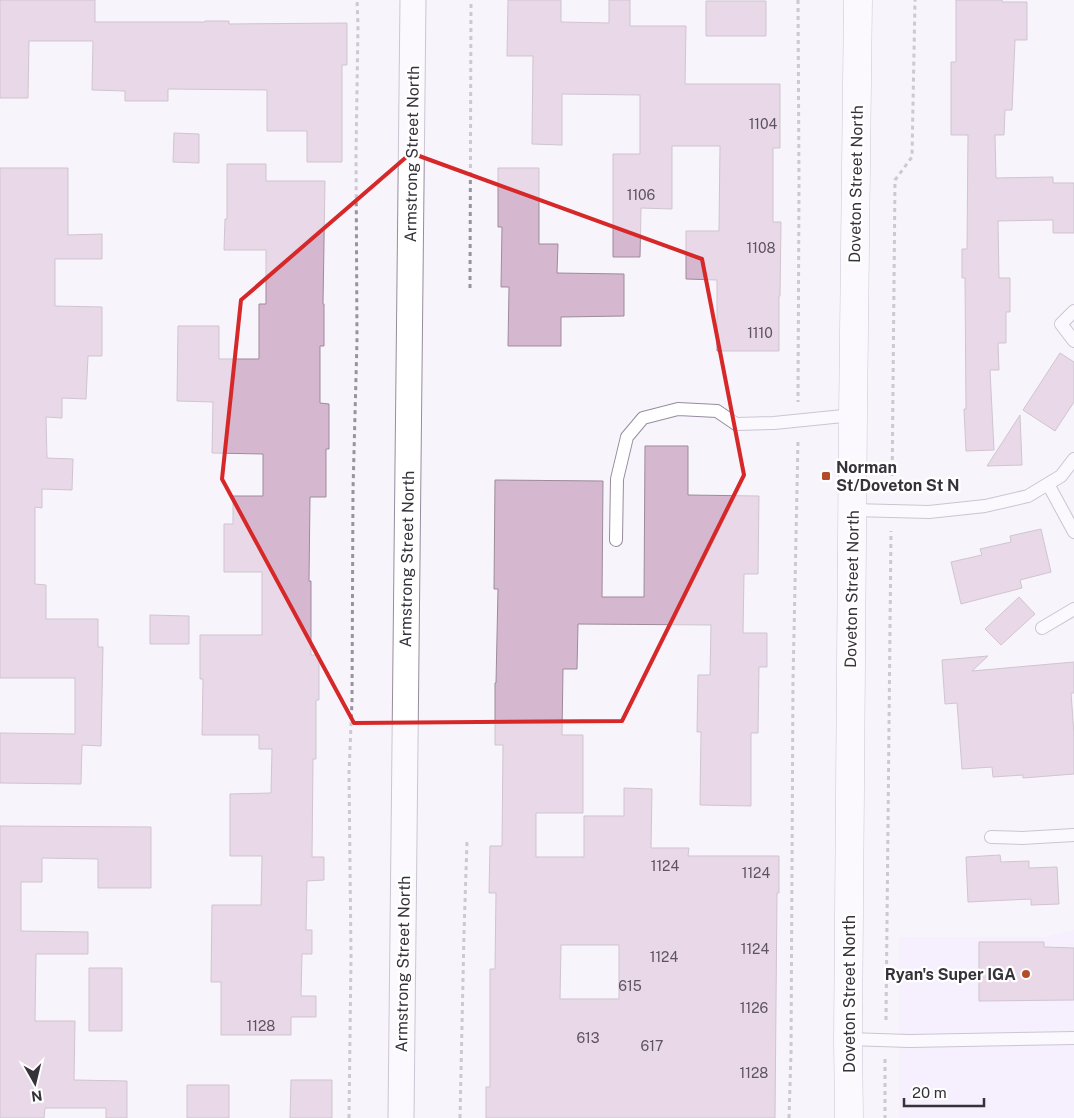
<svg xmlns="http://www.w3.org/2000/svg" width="1074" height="1118" viewBox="0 0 1074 1118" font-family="'Public Sans',sans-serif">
<rect width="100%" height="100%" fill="#f8f4fc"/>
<path fill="#f4e8fe" d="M 1074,930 L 1074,1118 L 899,1118 L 899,937 L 1045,937 Z"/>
<path fill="#d6b7d0" stroke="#9d8b9a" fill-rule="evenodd" d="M 0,0 L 95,0 L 95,22 L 205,22 L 205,21 L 229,21 L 229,24 L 347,23 L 347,65 L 342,65 L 342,162 L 307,162 L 307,131 L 267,131 L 267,90 L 168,89 L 168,101 L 125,101 L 125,91 L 92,90 L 93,41 L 29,41 L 28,98 L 0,98 Z
M 508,0 L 561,0 L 561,22 L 609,23 L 609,0 L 630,0 L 630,26 L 686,26 L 685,84 L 780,84 L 780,148 L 773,148 L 773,222 L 781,222 L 780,296 L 779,296 L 779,351 L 717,351 L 717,280 L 686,279 L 686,231 L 719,231 L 720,146 L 672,146 L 672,209 L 641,208 L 640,257 L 613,257 L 613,154 L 640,154 L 640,95 L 562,94 L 562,145 L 532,144 L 533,56 L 507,56 Z
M 956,0 L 1002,0 L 1002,2 L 1027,2 L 1027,40 L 1015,40 L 1012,110 L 1005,110 L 1004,135 L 995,135 L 996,178 L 1053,177 L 1053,183 L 1074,183 L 1074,233 L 1053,233 L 1053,220 L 998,221 L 999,278 L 1010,278 L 1010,312 L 1006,312 L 1006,343 L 998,343 L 999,370 L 990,370 L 994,450 L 966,451 L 964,409 L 966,409 L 965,278 L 962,278 L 962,249 L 967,249 L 968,135 L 951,135 L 951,62 L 956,62 Z
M 706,1 L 766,1 L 766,36 L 706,36 Z
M 174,133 L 199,134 L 199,163 L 173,162 Z
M 227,164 L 266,164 L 266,181 L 325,181 L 323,304 L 324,304 L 324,346 L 320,346 L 320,403 L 329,404 L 329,449 L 326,449 L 326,497 L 310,497 L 309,581 L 311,581 L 311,655 L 319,655 L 319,700 L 316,700 L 316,759 L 313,759 L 312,857 L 324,857 L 324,880 L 307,881 L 306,930 L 312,930 L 312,954 L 302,954 L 301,996 L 316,996 L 316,1017 L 291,1017 L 291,1035 L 221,1035 L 221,982 L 211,982 L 212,905 L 261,905 L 262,856 L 230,856 L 230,794 L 271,793 L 272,749 L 259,749 L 259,735 L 202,735 L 203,679 L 200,679 L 200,635 L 262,635 L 262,572 L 224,572 L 224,524 L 233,524 L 233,496 L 263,496 L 263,454 L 212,453 L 213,402 L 177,401 L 178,326 L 219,326 L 219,359 L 259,359 L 259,304 L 266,304 L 266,250 L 224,250 L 225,219 L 227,219 Z
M 0,168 L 68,168 L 68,235 L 102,234 L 102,259 L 55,259 L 55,306 L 102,307 L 102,356 L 88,356 L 86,399 L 62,398 L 62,418 L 46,417 L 47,458 L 73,459 L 72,490 L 42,489 L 42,508 L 35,507 L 35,584 L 46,585 L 46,619 L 98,619 L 98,647 L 103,647 L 101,746 L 82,745 L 81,784 L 0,783 L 0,733 L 75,734 L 75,678 L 0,678 Z
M 498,168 L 539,168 L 539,244 L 558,244 L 557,273 L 624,274 L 624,316 L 561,317 L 561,346 L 508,346 L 509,287 L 501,287 L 502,227 L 498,227 Z
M 1060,353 L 1074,362 L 1074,402 L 1055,431 L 1023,410 Z
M 1020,415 L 1022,465 L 987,466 Z
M 645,446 L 688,446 L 688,495 L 759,496 L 758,574 L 744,574 L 743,633 L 767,633 L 767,667 L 759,667 L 758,733 L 751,733 L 751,806 L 700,805 L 701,732 L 697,732 L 698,675 L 710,675 L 711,625 L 578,624 L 577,669 L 563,669 L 562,735 L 583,735 L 583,813 L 536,813 L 536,857 L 584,857 L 584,816 L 624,816 L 624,788 L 652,789 L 651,848 L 689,848 L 688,856 L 779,856 L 779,893 L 777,893 L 775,1118 L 486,1118 L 486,1087 L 490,1087 L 490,969 L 495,969 L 496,893 L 489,893 L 490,846 L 502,846 L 503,745 L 495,745 L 495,683 L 496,683 L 498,589 L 494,589 L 495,480 L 603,481 L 602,597 L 644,597 ZM 561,945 L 619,945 L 619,999 L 560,999 Z
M 1041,529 L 1051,572 L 1020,580 L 1022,588 L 961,604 L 951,562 L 982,555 L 980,549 L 1011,542 L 1010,536 Z
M 1019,597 L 1035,614 L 1001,645 L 985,629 Z
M 150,615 L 189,616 L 189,644 L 150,644 Z
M 988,656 L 972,671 L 1074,662 L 1074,693 L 1071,693 L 1074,734 L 1074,774 L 1023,778 L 1023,775 L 993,777 L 992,767 L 962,769 L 957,703 L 945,704 L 942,660 Z
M 0,826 L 151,827 L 151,888 L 98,888 L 98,859 L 42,858 L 42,882 L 21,882 L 21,931 L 88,932 L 88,954 L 36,954 L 35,1021 L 75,1021 L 74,1080 L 127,1081 L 127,1118 L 106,1118 L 106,1108 L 45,1108 L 44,1118 L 0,1118 Z
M 1000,855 L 1001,862 L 1029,861 L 1029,868 L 1057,867 L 1059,904 L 1031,905 L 1031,899 L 968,902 L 966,857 Z
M 979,942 L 1044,942 L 1044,947 L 1074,948 L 1074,1000 L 979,1001 Z
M 89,968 L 122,968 L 122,1031 L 89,1031 Z
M 291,1080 L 332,1080 L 332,1118 L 290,1118 Z
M 187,1085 L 229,1085 L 229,1118 L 187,1118 Z"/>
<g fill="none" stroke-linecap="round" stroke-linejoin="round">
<g stroke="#978c9f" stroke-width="14">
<path id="service" d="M 1074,311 L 1061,324 L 1074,341
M 1048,484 L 1074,532
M 853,510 L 929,512 L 985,506 L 1028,496 L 1061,476 L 1074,459
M 616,540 L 617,479 L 627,437 L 643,418 L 678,409 L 717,411 L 736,424 L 774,423 L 853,415
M 1042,628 L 1074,609
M 991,837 L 1022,838 L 1074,835
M 848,1039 L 909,1041 L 1074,1038"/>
</g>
<g stroke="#978c9f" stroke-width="27">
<path id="minor" d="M 401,1118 L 413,0"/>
</g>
<g stroke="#978c9f" stroke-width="29">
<path id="secondary" d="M 849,1118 L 848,1039 L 853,415 L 858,0"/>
</g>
<path stroke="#98949c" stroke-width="3" stroke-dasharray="4 4" stroke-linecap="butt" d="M 798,0 L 799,183 L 798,402
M 470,288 L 471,0
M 892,492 L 895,180 L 912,157 L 915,0
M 886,1020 L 891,531
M 885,1059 L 885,1118
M 349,1118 L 351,956 L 349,773 L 352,701 L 353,490 L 357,340 L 356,154 L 358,25 L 357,0
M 460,1118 L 464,933 L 467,841
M 789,1118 L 791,1053 L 793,681 L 798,441"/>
<use href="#service" stroke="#fff" stroke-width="12"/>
<use href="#minor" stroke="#fff" stroke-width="25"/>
<use href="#secondary" stroke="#fff" stroke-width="28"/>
</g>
<path d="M0 0H1074V1118H0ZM 411,153 L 702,259 L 744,475 L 622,721 L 354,723 L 222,479 L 241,300 Z" fill="#f8f4fc" fill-opacity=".55" fill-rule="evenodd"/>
<path fill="none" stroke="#d62828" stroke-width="4" stroke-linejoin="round" d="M 411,153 L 702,259 L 744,475 L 622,721 L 354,723 L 222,479 L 241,300 Z"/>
<g fill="#b44d27" stroke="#fff" stroke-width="2">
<rect x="821" y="471" width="10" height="10" rx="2.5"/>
<circle cx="1026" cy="974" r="5"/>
</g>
<g text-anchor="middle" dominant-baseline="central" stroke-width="4.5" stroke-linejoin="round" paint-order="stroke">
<g font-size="14" fill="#5e5360">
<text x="763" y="124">1104</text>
<text x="641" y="195">1106</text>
<text x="761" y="248">1108</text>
<text x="760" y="333">1110</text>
<text x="665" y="866">1124</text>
<text x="756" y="873">1124</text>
<text x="755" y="949">1124</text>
<text x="664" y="957">1124</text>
<text x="630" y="986">615</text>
<text x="754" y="1008">1126</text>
<text x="261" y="1026">1128</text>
<text x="588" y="1038">613</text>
<text x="652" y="1046">617</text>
<text x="754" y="1073">1128</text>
</g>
<g font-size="16" fill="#36323a" stroke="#fff">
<text transform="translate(412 154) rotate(-89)">Armstrong Street North</text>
<text transform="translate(856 184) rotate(-89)">Doveton Street North</text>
<text transform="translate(407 559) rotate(-89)">Armstrong Street North</text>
<text transform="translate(852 589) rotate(-89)">Doveton Street North</text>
<text transform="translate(403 964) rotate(-89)">Armstrong Street North</text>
<text transform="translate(849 994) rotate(-90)">Doveton Street North</text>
</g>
<g font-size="16" font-weight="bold" fill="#36323a" stroke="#fff" text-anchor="start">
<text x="836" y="467">Norman<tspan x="836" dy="18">St/Doveton St N</tspan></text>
<text x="1016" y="974" text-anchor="end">Ryan's Super IGA</text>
</g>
</g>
<g transform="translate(35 1083) rotate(172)" stroke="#ffffff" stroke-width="4" paint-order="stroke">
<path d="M0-4L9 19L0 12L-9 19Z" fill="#36323a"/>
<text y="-8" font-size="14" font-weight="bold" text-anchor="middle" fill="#36323a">N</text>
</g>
<path d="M904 1098v8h80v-8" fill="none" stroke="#36323a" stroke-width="2.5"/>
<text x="912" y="1098" font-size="15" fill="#36323a" stroke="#ffffff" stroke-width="4" paint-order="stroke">20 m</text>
</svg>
